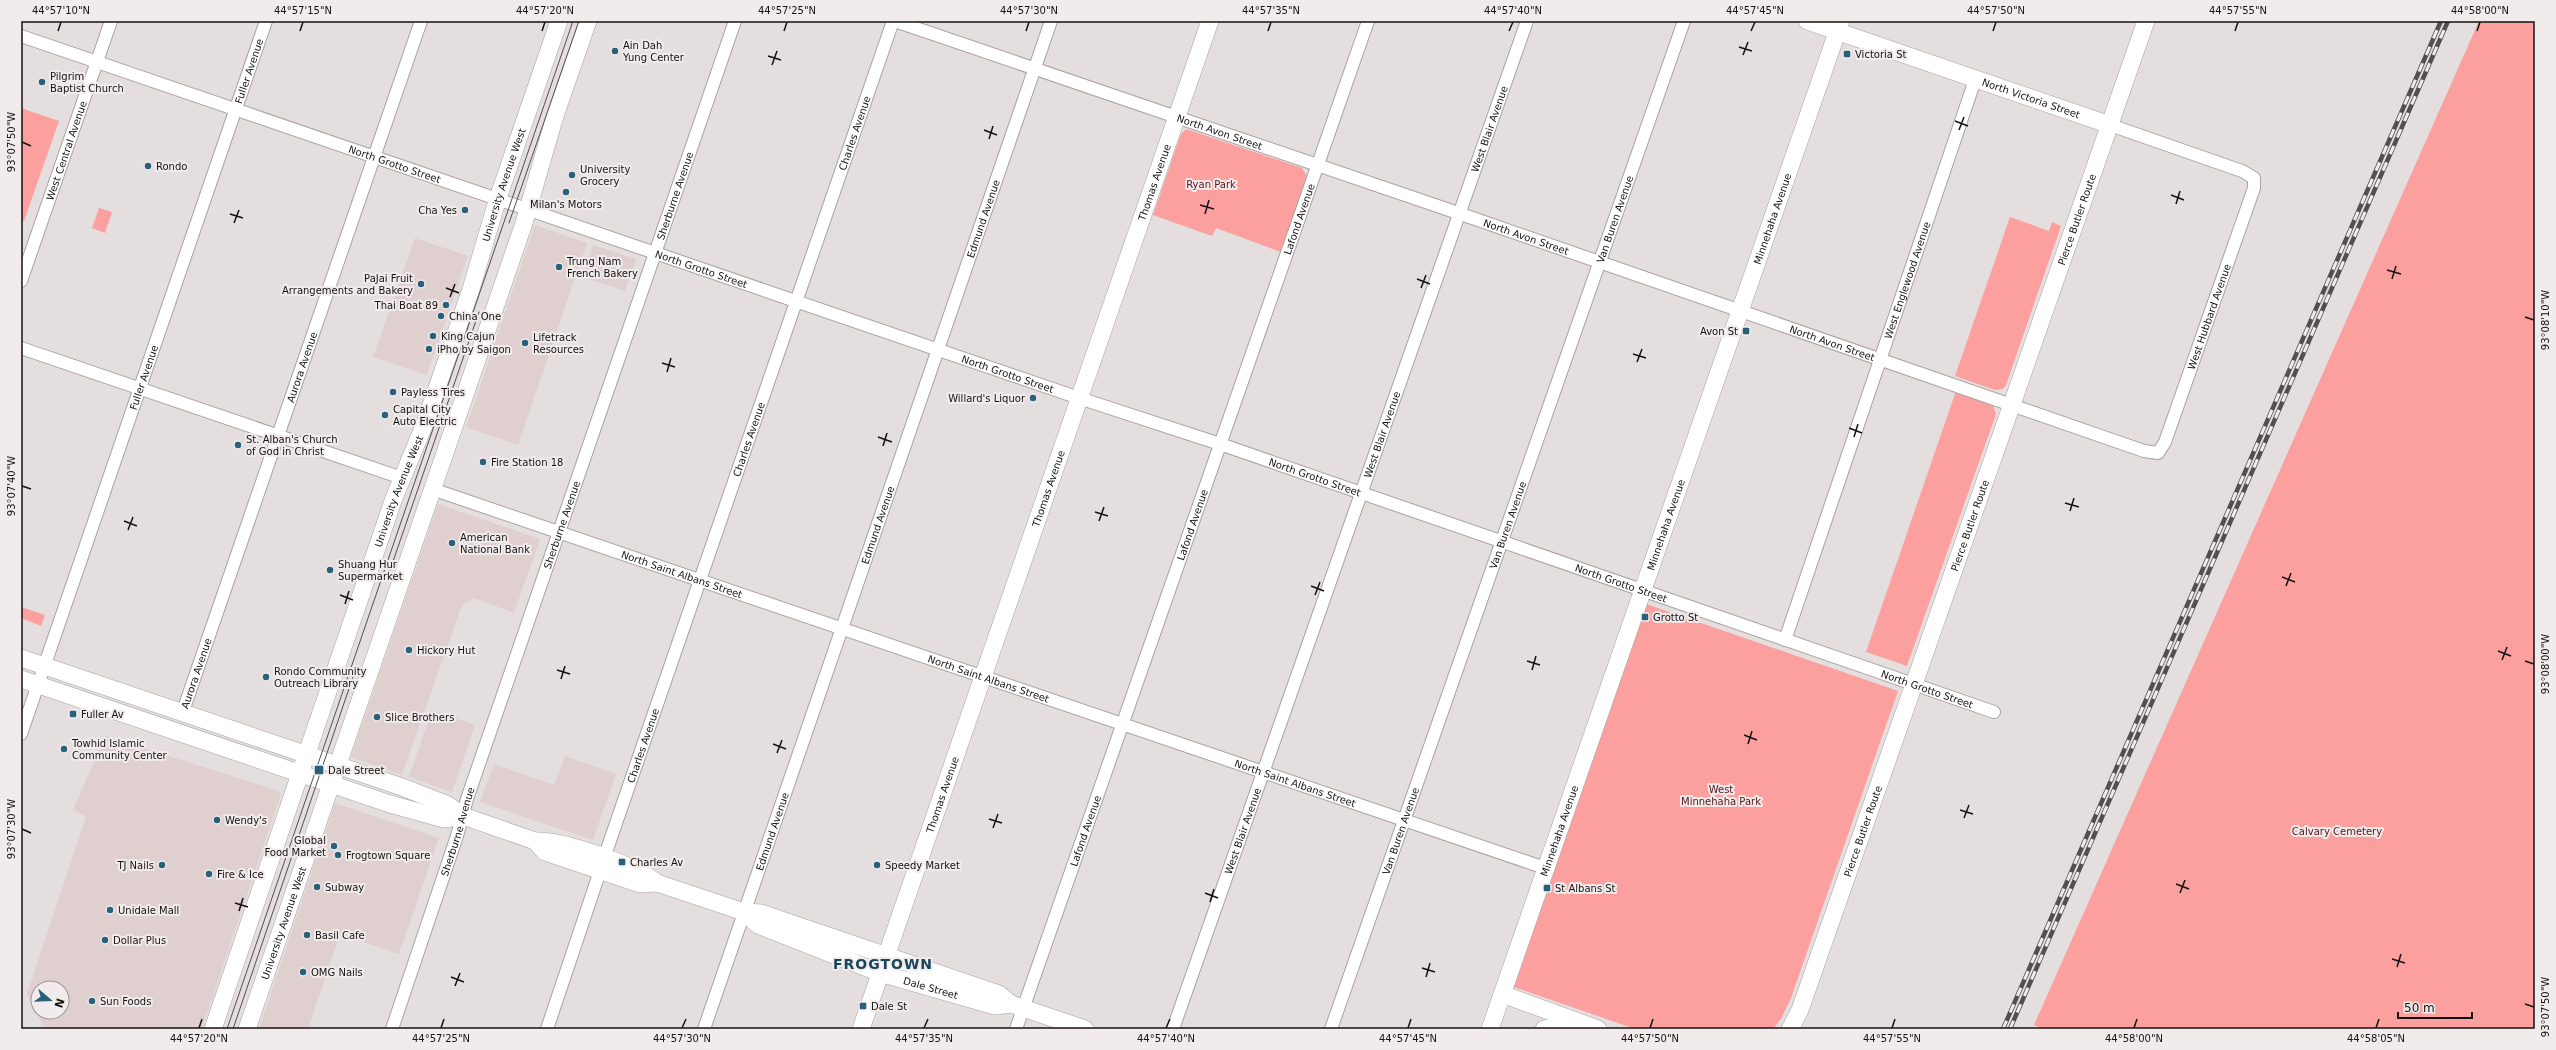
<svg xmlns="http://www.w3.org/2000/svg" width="2556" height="1050" viewBox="0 0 2556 1050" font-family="'DejaVu Sans',sans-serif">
<rect width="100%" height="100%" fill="#e5dede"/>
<path fill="#dfd0cf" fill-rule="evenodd" d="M 535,225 L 587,243 L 518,445 L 466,427 Z
M 415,238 L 468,256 L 427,375 L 373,357 Z
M 593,245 L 636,259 L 625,291 L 582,277 Z
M 438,504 L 540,539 L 514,613 L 474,598 L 462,605 L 402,775 L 351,757 Z
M 432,710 L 475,725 L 452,792 L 409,777 Z
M 106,736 L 276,790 L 281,794 L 202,1029 L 45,1029 L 27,994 L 86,817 L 73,809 ZM 38,988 L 62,988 L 62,1012 L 38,1012 Z
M 565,756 L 616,774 L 593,840 L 480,802 L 494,764 L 554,785 Z
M 335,803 L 439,838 L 399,954 L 340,934 L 308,1029 L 259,1029 Z"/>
<path fill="#fba09e" d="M 2479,21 L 2535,21 L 2535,1029 L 2044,1029 L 2034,1025 Z
M 21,108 L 59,121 L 24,221 L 21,220 Z
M 1186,129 L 1302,168 L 1307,176 L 1281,252 L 1216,228 L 1212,236 L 1153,215 L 1181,134 Z
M 99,208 L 112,212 L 105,233 L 92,228 Z
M 2010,217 L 2049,231 L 2052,222 L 2061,226 L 2006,385 L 2003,389 L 1995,390 L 1955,376 Z
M 1956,391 L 1993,405 L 1996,414 L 1907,666 L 1866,652 Z
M 1646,604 L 1898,691 L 1791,998 L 1781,1019 L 1773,1029 L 1635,1029 L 1514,987 Z
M 21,607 L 45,615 L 41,626 L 21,618 Z"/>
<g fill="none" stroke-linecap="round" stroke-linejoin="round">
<g stroke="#a8a2a1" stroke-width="14">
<g id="street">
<path id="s1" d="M 895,21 L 1458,213 L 2144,451 L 2158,453 L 2165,442 L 2254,188 L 2254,178 L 2242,171 L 2110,125"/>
<path id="s2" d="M 21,36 L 1079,398 L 1220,444 L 1994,712"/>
<path id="s3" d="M 21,281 L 111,21"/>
<path d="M 21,348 L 402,478"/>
<path id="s4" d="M 432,489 L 1545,868"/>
<path id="s5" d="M 1785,640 L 1975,80"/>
<path id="s6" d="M 182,714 L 421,21"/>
<path id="s7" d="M 21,734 L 266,21"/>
<path id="s8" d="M 604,858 L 893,21"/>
<path id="s9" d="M 392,1029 L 457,836 L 467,799 L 735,21"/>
<path d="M 547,1029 L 600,871"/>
<path id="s10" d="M 704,1029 L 1051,21"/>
<path id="s11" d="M 1016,1029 L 1368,21"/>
<path id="s12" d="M 1173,1029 L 1527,21"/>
<path id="s13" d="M 1331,1029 L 1684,21"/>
</g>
</g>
<g stroke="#a8a2a1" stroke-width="18">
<g id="secondary">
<path id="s14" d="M 1807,21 L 2110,125"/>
<path d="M 21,658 L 402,787 L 448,805 L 463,816 L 535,841 C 562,839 636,866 657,883"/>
<path d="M 21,679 L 390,804 L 444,819 L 463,816"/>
<path d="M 535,841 L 545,852 L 640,884 L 657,883 L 744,912 L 761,913 L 999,994 L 1011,1004"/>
<path id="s15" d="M 744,912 L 758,925 L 880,973 L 995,1006 L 1011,1004 L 1085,1029"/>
<path d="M 1502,994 L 1598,1029"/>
<path id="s16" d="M 213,1029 L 394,498 L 425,423 L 471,289 L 498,198 L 559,21"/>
<path id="s17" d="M 247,1029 L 524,223 L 555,116 L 588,21"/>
<path id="s18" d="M 861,1029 L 1210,21"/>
<path id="s19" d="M 1490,1029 L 1841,21"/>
<path d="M 1544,1029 L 1558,1026 L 1580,1026"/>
<path id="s20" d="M 1790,1029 L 1800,1010 L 2146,21"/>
</g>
</g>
<use href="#street" stroke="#fff" stroke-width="12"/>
<use href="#secondary" stroke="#fff" stroke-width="17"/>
<path stroke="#524f4f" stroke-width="1" d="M 509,223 L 579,21
M 389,573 L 479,312
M 227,1029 L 573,21
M 233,1029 L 355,671"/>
<g stroke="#524f4f" stroke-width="4.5">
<path id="rail" d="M 2003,1029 L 2441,21
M 2010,1029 L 2448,21"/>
</g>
<use href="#rail" stroke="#f2ebeb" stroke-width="3" stroke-dasharray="9" stroke-linecap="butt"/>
</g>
<path fill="none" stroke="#141212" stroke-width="1.5" d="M 58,31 L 61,22M 300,31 L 303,22M 542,31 L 545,22M 784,31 L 787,22M 1026,31 L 1029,22M 1268,31 L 1271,22M 1509,31 L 1513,22M 1751,31 L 1755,22M 1993,31 L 1996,22M 2235,31 L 2238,22M 2477,31 L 2480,22M 1739,47 L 1752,51M 1743,55 L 1748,42M 768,56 L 781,60M 772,65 L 777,51M 1955,121 L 1968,126M 984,130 L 997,135M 1959,130 L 1964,117M 989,139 L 993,126M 22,142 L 31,146M 2171,195 L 2184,200M 2176,204 L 2180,191M 1200,205 L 1214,209M 230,214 L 243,218M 1205,214 L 1209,200M 234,223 L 239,210M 2387,270 L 2401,274M 1417,279 L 1430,284M 2392,279 L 2396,266M 446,288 L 459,293M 1421,288 L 1426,275M 450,297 L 455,284M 2525,317 L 2534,320M 1633,354 L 1646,358M 1637,362 L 1642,349M 662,363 L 675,367M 667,372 L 671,358M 1849,428 L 1862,433M 878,437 L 892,442M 1854,437 L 1858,424M 883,446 L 887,433M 22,486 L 31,489M 2065,503 L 2079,507M 2070,511 L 2074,498M 1095,512 L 1108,516M 124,521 L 137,526M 1099,521 L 1104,507M 128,530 L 133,517M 2282,577 L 2295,582M 1311,586 L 1324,591M 2286,586 L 2291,573M 340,595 L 353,600M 1315,595 L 1320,582M 345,604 L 349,591M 2498,651 L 2511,656M 2502,660 L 2507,647M 1527,661 L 1540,665M 2525,661 L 2534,664M 557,670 L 570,674M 1532,670 L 1536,656M 561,679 L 565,666M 1744,735 L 1757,740M 773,744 L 786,749M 1748,744 L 1752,731M 777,753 L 782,740M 1960,810 L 1973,814M 1964,818 L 1969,805M 989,819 L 1002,823M 993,828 L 998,814M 22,829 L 31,833M 2176,884 L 2189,889M 1205,893 L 1218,898M 2180,893 L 2185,880M 1210,902 L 1214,889M 235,903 L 248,907M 239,911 L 243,898M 2392,959 L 2405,963M 2397,967 L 2401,954M 1422,968 L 1435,972M 451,977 L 464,982M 1426,977 L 1430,963M 455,986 L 460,973M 2525,1004 L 2534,1007M 199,1028 L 202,1019M 441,1028 L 444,1019M 682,1028 L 686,1019M 924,1028 L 928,1019M 1166,1028 L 1170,1019M 1408,1028 L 1411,1019M 1650,1028 L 1653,1019M 1892,1028 L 1895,1019M 2134,1028 L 2137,1019M 2376,1028 L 2379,1019"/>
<g fill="#29617b" stroke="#f2ebeb" stroke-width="1.5">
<circle cx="615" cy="51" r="4"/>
<rect x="1843" y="50" width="8" height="8" rx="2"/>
<circle cx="42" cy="82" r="4"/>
<circle cx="148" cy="166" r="4"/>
<circle cx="572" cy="175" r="4"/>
<circle cx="566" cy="192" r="4"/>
<circle cx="465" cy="210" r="4"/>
<circle cx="559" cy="267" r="4"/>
<circle cx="421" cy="284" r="4"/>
<circle cx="446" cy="305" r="4"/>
<circle cx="441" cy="316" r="4"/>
<rect x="1742" y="327" width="8" height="8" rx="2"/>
<circle cx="433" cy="336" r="4"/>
<circle cx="525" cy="343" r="4"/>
<circle cx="429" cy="349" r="4"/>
<circle cx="393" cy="392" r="4"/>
<circle cx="1033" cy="398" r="4"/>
<circle cx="385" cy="415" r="4"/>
<circle cx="238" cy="445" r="4"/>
<circle cx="483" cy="462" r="4"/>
<circle cx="452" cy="543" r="4"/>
<circle cx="330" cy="570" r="4"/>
<rect x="1641" y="613" width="8" height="8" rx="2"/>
<circle cx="409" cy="650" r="4"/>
<circle cx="266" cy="677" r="4"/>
<rect x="69" y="710" width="8" height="8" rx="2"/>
<circle cx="377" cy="717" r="4"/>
<circle cx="64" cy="749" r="4"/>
<rect x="314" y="765" width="10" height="10" rx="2"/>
<circle cx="217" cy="820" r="4"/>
<circle cx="334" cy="846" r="4"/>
<circle cx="338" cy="855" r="4"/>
<rect x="618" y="858" width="8" height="8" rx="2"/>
<circle cx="162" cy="865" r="4"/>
<circle cx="877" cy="865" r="4"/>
<circle cx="209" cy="874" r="4"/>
<circle cx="317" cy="887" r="4"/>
<rect x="1543" y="884" width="8" height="8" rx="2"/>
<circle cx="110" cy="910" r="4"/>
<circle cx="307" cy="935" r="4"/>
<circle cx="105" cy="940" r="4"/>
<circle cx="303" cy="972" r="4"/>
<circle cx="92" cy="1001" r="4"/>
<rect x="859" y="1002" width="8" height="8" rx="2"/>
</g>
<g text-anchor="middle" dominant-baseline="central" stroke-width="4" stroke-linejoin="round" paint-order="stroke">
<g font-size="10" fill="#141212" stroke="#f2ebeb" text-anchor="start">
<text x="623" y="45">Ain Dah<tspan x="623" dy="12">Yung Center</tspan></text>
<text x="1855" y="54">Victoria St</text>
<text x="50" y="76">Pilgrim<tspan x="50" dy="12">Baptist Church</tspan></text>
<text x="156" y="166">Rondo</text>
<text x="580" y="169">University<tspan x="580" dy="12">Grocery</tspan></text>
<text x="566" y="204" text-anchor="middle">Milan's Motors</text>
<text x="457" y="210" text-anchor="end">Cha Yes</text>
<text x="567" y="261">Trung Nam<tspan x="567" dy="12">French Bakery</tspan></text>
<text x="413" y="278" text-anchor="end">PaJai Fruit<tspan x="413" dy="12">Arrangements and Bakery</tspan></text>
<text x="438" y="305" text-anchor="end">Thai Boat 89</text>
<text x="449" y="316">China One</text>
<text x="1738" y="331" text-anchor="end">Avon St</text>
<text x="441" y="336">King Cajun</text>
<text x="533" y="337">Lifetrack<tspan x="533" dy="12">Resources</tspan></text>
<text x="437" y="349">iPho by Saigon</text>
<text x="401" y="392">Payless Tires</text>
<text x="1025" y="398" text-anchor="end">Willard's Liquor</text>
<text x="393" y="409">Capital City<tspan x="393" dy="12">Auto Electric</tspan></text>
<text x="246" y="439">St. Alban's Church<tspan x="246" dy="12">of God in Christ</tspan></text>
<text x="491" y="462">Fire Station 18</text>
<text x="460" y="537">American<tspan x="460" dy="12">National Bank</tspan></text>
<text x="338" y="564">Shuang Hur<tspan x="338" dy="12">Supermarket</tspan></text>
<text x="1653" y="617">Grotto St</text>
<text x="417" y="650">Hickory Hut</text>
<text x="274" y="671">Rondo Community<tspan x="274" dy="12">Outreach Library</tspan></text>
<text x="81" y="714">Fuller Av</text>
<text x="385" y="717">Slice Brothers</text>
<text x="72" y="743">Towhid Islamic<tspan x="72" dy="12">Community Center</tspan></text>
<text x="328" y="770">Dale Street</text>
<text x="225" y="820">Wendy's</text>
<text x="326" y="840" text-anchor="end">Global<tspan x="326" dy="12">Food Market</tspan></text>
<text x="346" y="855">Frogtown Square</text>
<text x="630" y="862">Charles Av</text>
<text x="154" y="865" text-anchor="end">TJ Nails</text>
<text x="885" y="865">Speedy Market</text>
<text x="217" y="874">Fire &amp; Ice</text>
<text x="325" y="887">Subway</text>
<text x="1555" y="888">St Albans St</text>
<text x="118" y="910">Unidale Mall</text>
<text x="315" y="935">Basil Cafe</text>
<text x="113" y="940">Dollar Plus</text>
<text x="311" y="972">OMG Nails</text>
<text x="100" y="1001">Sun Foods</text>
<text x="871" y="1006">Dale St</text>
</g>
<g font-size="10" fill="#141212" stroke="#f2ebeb">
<text stroke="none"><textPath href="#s7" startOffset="701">Fuller Avenue</textPath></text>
<text stroke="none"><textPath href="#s14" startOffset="237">North Victoria Street</textPath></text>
<text stroke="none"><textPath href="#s12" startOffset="954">West Blair Avenue</textPath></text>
<text stroke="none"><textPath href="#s1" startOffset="343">North Avon Street</textPath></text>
<text stroke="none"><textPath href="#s8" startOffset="767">Charles Avenue</textPath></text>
<text stroke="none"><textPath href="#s3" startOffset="138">West Central Avenue</textPath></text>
<text stroke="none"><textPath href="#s2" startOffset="395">North Grotto Street</textPath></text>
<text stroke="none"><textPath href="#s18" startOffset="896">Thomas Avenue</textPath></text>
<text stroke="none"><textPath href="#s16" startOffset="893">University Avenue West</textPath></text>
<text stroke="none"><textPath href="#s9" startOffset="880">Sherburne Avenue</textPath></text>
<text stroke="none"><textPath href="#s10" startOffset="857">Edmund Avenue</textPath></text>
<text stroke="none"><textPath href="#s11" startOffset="858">Lafond Avenue</textPath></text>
<text stroke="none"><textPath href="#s13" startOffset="858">Van Buren Avenue</textPath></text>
<text stroke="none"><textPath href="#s19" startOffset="858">Minnehaha Avenue</textPath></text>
<text stroke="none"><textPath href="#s20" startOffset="859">Pierce Butler Route</textPath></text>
<text stroke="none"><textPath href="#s1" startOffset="667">North Avon Street</textPath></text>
<text stroke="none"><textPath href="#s2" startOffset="719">North Grotto Street</textPath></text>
<text stroke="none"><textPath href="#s5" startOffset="380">West Englewood Avenue</textPath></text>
<text stroke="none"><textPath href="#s1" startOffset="1481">West Hubbard Avenue</textPath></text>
<text stroke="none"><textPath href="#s1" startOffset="991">North Avon Street</textPath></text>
<text stroke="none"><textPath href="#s6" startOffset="367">Aurora Avenue</textPath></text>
<text stroke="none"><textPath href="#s2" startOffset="1043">North Grotto Street</textPath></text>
<text stroke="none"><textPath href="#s7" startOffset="377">Fuller Avenue</textPath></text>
<text stroke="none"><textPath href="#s12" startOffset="630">West Blair Avenue</textPath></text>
<text stroke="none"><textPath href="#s8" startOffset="443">Charles Avenue</textPath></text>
<text stroke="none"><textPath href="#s2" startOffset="1367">North Grotto Street</textPath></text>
<text stroke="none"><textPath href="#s18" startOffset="572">Thomas Avenue</textPath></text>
<text stroke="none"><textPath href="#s16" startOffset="569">University Avenue West</textPath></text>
<text stroke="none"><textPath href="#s9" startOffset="532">Sherburne Avenue</textPath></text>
<text stroke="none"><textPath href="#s10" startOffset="533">Edmund Avenue</textPath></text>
<text stroke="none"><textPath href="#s11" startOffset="534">Lafond Avenue</textPath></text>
<text stroke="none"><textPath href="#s13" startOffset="534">Van Buren Avenue</textPath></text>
<text stroke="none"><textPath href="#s19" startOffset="534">Minnehaha Avenue</textPath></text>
<text stroke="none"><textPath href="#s20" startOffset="535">Pierce Butler Route</textPath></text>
<text stroke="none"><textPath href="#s4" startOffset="264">North Saint Albans Street</textPath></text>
<text stroke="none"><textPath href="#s2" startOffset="1691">North Grotto Street</textPath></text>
<text stroke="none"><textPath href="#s6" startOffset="43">Aurora Avenue</textPath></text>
<text stroke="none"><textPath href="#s4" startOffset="588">North Saint Albans Street</textPath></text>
<text stroke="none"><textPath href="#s2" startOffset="2015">North Grotto Street</textPath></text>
<text stroke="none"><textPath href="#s8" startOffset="119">Charles Avenue</textPath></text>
<text stroke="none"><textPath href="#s4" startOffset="912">North Saint Albans Street</textPath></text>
<text stroke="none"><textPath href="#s18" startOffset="248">Thomas Avenue</textPath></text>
<text stroke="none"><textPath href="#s13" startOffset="210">Van Buren Avenue</textPath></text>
<text stroke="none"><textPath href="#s9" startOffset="208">Sherburne Avenue</textPath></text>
<text stroke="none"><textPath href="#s10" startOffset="209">Edmund Avenue</textPath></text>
<text stroke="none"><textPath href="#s11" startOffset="210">Lafond Avenue</textPath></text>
<text stroke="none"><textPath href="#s12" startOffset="210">West Blair Avenue</textPath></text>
<text stroke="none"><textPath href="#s19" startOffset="210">Minnehaha Avenue</textPath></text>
<text stroke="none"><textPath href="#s20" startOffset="211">Pierce Butler Route</textPath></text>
<text stroke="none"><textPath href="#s17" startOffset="112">University Avenue West</textPath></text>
<text stroke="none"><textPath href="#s15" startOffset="203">Dale Street</textPath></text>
</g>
<g font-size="10" fill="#551419" stroke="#f2ebeb">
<text x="1211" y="184">Ryan Park</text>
<text x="1721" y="789">West<tspan x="1721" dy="12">Minnehaha Park</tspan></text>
<text x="2337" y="831">Calvary Cemetery</text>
</g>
<g font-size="14" font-weight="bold" letter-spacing="1" fill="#18455a" stroke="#f2ebeb">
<text x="883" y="964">FROGTOWN</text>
</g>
</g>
<rect width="2556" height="1050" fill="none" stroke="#f2ebeb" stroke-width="44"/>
<g transform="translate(50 1000) rotate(109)"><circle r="19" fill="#f2ebeb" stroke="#999494"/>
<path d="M0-3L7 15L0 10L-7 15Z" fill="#29617b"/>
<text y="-6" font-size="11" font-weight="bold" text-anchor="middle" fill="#141212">N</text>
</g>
<path d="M2398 1012v6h74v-6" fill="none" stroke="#141212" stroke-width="2"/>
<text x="2404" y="1012" font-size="12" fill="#141212" stroke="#f2ebeb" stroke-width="3" paint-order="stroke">50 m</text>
<rect x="22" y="22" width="2512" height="1006" fill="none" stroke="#141212" stroke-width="1.5"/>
<g font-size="10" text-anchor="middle" fill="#141212">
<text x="61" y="14">44°57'10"N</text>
<text x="303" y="14">44°57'15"N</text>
<text x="545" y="14">44°57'20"N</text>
<text x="787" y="14">44°57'25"N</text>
<text x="1029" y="14">44°57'30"N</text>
<text x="1271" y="14">44°57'35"N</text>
<text x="1513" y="14">44°57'40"N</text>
<text x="1755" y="14">44°57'45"N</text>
<text x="1996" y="14">44°57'50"N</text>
<text x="2238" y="14">44°57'55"N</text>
<text x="2480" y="14">44°58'00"N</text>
<text transform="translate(11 142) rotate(-90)" y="4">93°07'50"W</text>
<text transform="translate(2545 320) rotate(-90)" y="4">93°08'10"W</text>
<text transform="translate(11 486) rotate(-90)" y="4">93°07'40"W</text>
<text transform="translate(2545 664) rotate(-90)" y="4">93°08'00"W</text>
<text transform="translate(11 829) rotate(-90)" y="4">93°07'30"W</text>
<text transform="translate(2545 1007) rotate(-90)" y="4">93°07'50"W</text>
<text x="199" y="1042">44°57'20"N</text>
<text x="441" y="1042">44°57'25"N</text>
<text x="682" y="1042">44°57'30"N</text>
<text x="924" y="1042">44°57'35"N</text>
<text x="1166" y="1042">44°57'40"N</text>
<text x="1408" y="1042">44°57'45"N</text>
<text x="1650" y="1042">44°57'50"N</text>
<text x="1892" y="1042">44°57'55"N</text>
<text x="2134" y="1042">44°58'00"N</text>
<text x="2376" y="1042">44°58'05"N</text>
</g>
</svg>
